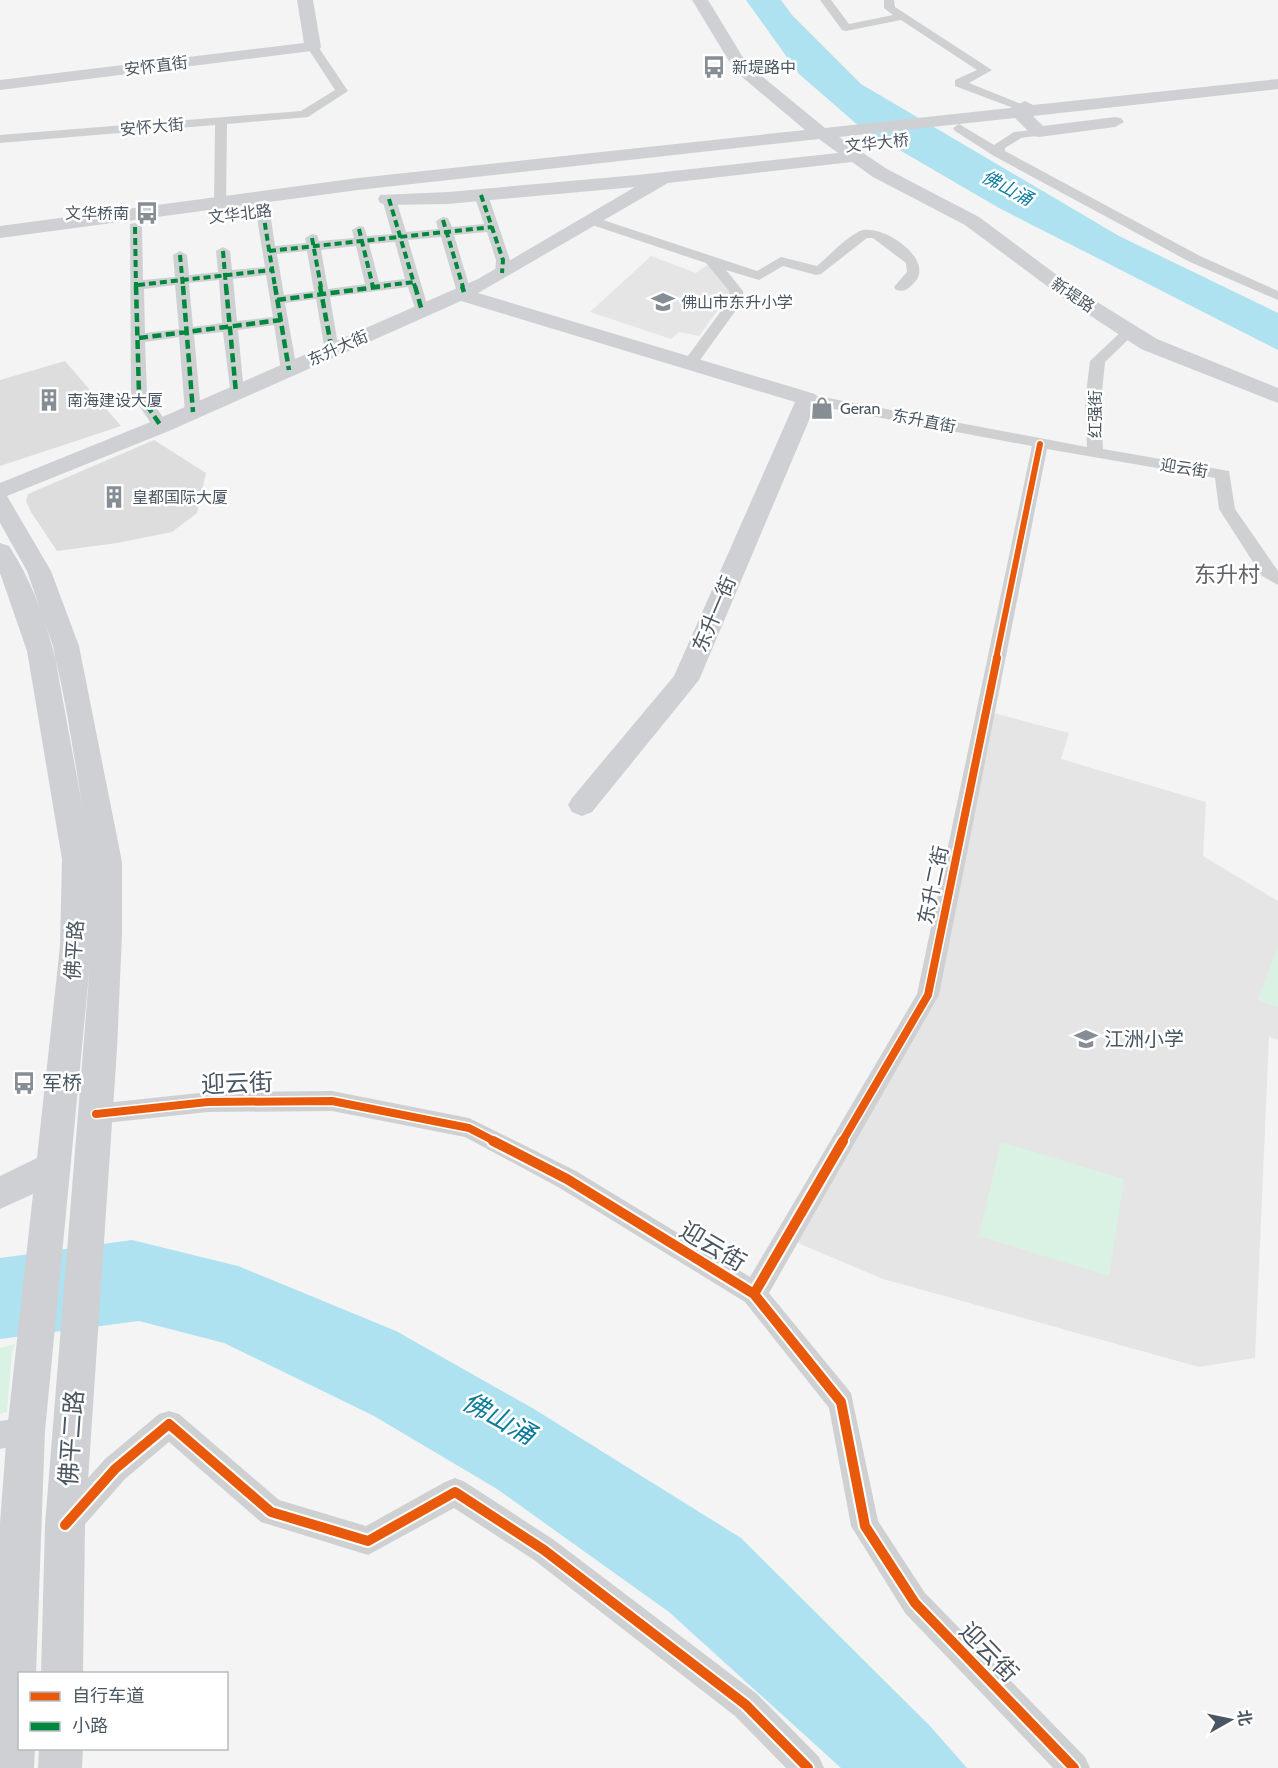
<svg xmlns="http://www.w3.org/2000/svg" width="1278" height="1768" viewBox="0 0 1278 1768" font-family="Cabin,'Noto Sans SC',sans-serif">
<rect width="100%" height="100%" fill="#f4f4f4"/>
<path fill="#e6e5e6" d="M 651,256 L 696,273 L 709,264 L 731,292 L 699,336 L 679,332 L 671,339 L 590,312 Z
M 986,711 L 1069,733 L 1061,759 L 1206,802 L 1203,856 L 1278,901 L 1278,1040 L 1269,1037 L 1255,1358 L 1199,1367 L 883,1279 L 786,1238 L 928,995 Z"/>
<path fill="#d9f2e3" d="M 1278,946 L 1278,1007 L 1258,1000 Z
M 1001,1142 L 1124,1179 L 1109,1276 L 979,1236 Z
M 15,1344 L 12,1353 L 7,1412 L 0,1414 L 0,1348 Z"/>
<path fill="#aee2f0" d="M 746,0 L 781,0 L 792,15 L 861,84 L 1119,236 L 1278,313 L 1278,350 L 999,208 L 860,127 L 799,74 Z
M 132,1240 L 238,1266 L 396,1331 L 534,1409 L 741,1538 L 930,1726 L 967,1768 L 841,1768 L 669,1612 L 497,1489 L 374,1416 L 224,1343 L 139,1321 L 0,1339 L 0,1258 Z"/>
<path fill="#ddddde" d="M 65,361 L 121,426 L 0,466 L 0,380 Z
M 154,440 L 206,473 L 197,513 L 172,532 L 117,543 L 57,551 L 31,512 L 26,501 L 28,494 Z"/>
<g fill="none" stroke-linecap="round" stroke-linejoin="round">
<path fill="#ced0d2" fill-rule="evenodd" d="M 820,0 L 831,0 L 849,24 L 893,15 L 884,8 L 884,0 L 894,0 L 895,7 L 992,70 L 969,83 L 1026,106 L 1016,109 L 955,86 L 955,80 L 977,70 L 901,20 L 846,31 L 842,30 Z
M 313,44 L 317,45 L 348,91 L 308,117 L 227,124 L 226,206 L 221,207 L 214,203 L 215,125 L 0,143 L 0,135 L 301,111 L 335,90 L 307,47 Z
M 959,124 L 994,145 L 1014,132 L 1043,129 L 1043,135 L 1021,138 L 1005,148 L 1005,151 L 1200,256 L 1278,291 L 1278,300 L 1190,262 L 994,156 L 955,131 L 953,128 Z
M 481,191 L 488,195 L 510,260 L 507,276 L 502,277 L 495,273 L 496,260 L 487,232 L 454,235 L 471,292 L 464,296 L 457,292 L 441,237 L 408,240 L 429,311 L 427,314 L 417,314 L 408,287 L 330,297 L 339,351 L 332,355 L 325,351 L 316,299 L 285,303 L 297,370 L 294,373 L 289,375 L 281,370 L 274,325 L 238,330 L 244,393 L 241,396 L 231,396 L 223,332 L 194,335 L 201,412 L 193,417 L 185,412 L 179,337 L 145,342 L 147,394 L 169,426 L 167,429 L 155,429 L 131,394 L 130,224 L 135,223 L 142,227 L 143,280 L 175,277 L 173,255 L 180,251 L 187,255 L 189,275 L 218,272 L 216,251 L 223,247 L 230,251 L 232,270 L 265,267 L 256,212 L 258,209 L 268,209 L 270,212 L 275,246 L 306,243 L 305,238 L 312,234 L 317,235 L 319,241 L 354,238 L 352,230 L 359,226 L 364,227 L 367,236 L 392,234 L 382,199 L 389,195 L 396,199 L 406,232 L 438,229 L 436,221 L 443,217 L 448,218 L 452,227 L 484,224 L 474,195 ZM 395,242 L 405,279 L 379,282 L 369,244 ZM 356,246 L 365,284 L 328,289 L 321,250 ZM 307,251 L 314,291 L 284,295 L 277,254 ZM 266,275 L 273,317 L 237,321 L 233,279 ZM 219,280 L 222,323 L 193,327 L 189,283 ZM 175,285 L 179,329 L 145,333 L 144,289 Z
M 594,217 L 757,271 L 781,257 L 817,266 C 830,255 845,238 860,231 C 881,222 940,261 912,285 C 907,290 903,292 896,290 L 894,287 L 907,272 L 906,263 L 873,238 L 867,238 L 821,274 L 816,275 L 783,266 L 759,280 L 726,270 L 743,291 L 744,299 L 695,367 L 690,369 L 682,364 L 730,299 L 729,291 L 706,263 L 589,224 L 587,221 Z
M 1129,328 L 1136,332 L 1105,362 L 1101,402 L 1103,449 L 1229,471 L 1235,509 L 1278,571 L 1278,585 L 1262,576 L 1219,509 L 1215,478 L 1047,449 L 939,995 L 769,1293 L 851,1393 L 878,1521 L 925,1593 L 1085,1757 L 1090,1768 L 1053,1768 L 905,1613 L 851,1526 L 829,1408 L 745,1302 L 558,1187 L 465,1137 L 332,1111 L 208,1112 L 96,1124 L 88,1121 L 84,1114 L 88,1107 L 96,1104 L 208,1092 L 332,1091 L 469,1118 L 576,1171 L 750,1277 L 917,994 L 1032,446 L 807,404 L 799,399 L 807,394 L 1087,447 L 1085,402 L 1090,361 L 1124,329 Z
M 169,1411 L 179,1414 L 279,1500 L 366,1526 L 445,1482 L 455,1478 L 465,1482 L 554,1540 L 757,1694 L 819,1757 L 824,1768 L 786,1768 L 735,1716 L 534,1560 L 454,1508 L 368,1555 L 261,1522 L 169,1442 L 125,1479 L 78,1532 L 68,1536 L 58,1532 L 54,1522 L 58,1512 L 105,1459 L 159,1414 Z
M 26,1417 L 36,1421 L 40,1431 L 36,1441 L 0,1449 L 0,1421 Z"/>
<path fill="#ced0d4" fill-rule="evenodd" d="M 297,0 L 313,0 L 321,47 L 319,50 L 0,90 L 0,80 L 304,43 Z
M 692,0 L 708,0 L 747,64 L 825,128 L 1010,108 L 1025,101 L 1033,105 L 1278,79 L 1278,89 L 1033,116 L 1043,126 L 1115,117 L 1121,118 L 1124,122 L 1115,127 L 1039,137 L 1033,136 L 1015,118 L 839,137 L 887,169 L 979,217 L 1073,287 L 1157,339 L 1278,388 L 1278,403 L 1141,349 L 1059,295 L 965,225 L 873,177 L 852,162 L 668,183 L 478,293 L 815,394 L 818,399 L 699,680 L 592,812 L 582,816 L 572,812 L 568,805 L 572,798 L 674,676 L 795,402 L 461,301 L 169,431 L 7,496 L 51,571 L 79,646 L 122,862 L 122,934 L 117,1049 L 85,1525 L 83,1674 L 41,1674 L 45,1525 L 90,964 L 45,1431 L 36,1674 L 20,1674 L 20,1748 L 35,1748 L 34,1768 L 0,1768 L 0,1523 L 7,1431 L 33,1194 L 0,1209 L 0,1176 L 37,1158 L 60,946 L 62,859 L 27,651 L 0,573 L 0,543 L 9,546 C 61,625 68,730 85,821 L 53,646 L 27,571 L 0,523 L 0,483 L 153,421 L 478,279 L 635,187 L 448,204 L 387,205 L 380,203 L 378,199 L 380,195 L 448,192 L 637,175 L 838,153 L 819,139 L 358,190 L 0,238 L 0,226 L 358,178 L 805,130 L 735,71 Z
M 39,1748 L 83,1748 L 82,1768 L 38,1768 Z"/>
<path stroke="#00873e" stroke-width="4" stroke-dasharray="7 4" stroke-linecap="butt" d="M 481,195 L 503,260 L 502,273
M 389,199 L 415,287
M 263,212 L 275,287
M 443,220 L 463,287
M 135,227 L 136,287
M 359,229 L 373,287
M 312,238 L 321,287
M 223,251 L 226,287
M 269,251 L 492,227
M 180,255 L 183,287
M 138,285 L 272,270
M 373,287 L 414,282"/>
<path stroke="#00873e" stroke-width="4.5" stroke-dasharray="9 4.5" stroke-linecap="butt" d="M 136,286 L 139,394 L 161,426
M 183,286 L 193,412
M 226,286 L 236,393
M 275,286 L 289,370
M 320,286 L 332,351
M 415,286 L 422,311
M 462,286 L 464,292
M 277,300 L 385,286
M 139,338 L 281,320"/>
<g stroke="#fff" stroke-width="9">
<path id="cycleway-far2" d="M 996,659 L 1040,444"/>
</g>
<g stroke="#fff" stroke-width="11">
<path id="cycleway-far1" d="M 96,1114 L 208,1102 L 332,1101 L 469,1128 L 496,1142
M 842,1142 L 928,995 L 997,658"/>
</g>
<g stroke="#fff" stroke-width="14">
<path id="cycleway" d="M 493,1141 L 567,1179 L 754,1294 L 841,1402 L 865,1526 L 915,1603 L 1074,1768
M 754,1294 L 843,1141
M 65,1525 L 115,1469 L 169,1424 L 271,1512 L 368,1541 L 455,1492 L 544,1550 L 746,1705 L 808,1768"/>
</g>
<use href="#cycleway-far2" stroke="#e8590c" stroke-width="6"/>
<use href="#cycleway-far1" stroke="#e8590c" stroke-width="8"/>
<use href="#cycleway" stroke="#e8590c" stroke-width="10"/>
</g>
<defs>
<g id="bus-bare" transform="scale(1.8)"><path d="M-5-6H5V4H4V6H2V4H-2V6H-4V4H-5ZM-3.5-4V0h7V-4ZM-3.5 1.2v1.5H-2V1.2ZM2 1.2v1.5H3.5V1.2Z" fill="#868d94" stroke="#fff" stroke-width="2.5" paint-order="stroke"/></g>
<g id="school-bare" transform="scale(1.8)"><path d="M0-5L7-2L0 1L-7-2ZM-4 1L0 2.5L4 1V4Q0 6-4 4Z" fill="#868d94" stroke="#fff" stroke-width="2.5" paint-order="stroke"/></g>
<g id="building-bare" transform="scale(1.8)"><path d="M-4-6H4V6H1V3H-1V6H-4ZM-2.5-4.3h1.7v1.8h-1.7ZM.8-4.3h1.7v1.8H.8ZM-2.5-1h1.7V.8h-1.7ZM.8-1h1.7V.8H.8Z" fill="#868d94" stroke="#fff" stroke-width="2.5" paint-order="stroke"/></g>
<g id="shop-bare" transform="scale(1.8)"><path d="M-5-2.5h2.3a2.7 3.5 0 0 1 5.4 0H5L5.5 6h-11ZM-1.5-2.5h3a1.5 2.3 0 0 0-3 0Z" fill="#868d94" stroke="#fff" stroke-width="2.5" paint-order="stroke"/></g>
</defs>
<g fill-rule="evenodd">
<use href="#bus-bare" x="714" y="67"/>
<use href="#bus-bare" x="147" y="213"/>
<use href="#school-bare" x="663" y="302"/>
<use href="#building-bare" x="49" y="400"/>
<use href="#shop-bare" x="822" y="408"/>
<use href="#building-bare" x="114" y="497"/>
<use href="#school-bare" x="1086" y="1039"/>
<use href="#bus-bare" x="24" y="1083"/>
</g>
<g text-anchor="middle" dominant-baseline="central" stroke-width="5" stroke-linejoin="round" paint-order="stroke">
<g font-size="16" fill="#4a5661" stroke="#fff">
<text transform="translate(156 66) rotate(-7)">安怀直街</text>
<text transform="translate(152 127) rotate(-5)">安怀大街</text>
<text transform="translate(877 143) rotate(-6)">文华大桥</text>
<text transform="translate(240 214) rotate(-7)">文华北路</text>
<text transform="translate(1073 295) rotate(34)">新堤路</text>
<text transform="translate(338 348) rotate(-24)">东升大街</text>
<text transform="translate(1095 414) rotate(-90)">红强街</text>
<text transform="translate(924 421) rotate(11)">东升直街</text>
<text transform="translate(1184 468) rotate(9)">迎云街</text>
</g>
<g font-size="16" fill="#4a5661" stroke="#fff" text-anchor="start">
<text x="732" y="67">新堤路中</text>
<text x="129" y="213" text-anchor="end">文华桥南</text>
<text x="681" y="302">佛山市东升小学</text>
<text x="67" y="400">南海建设大厦</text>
<text x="840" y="408">Geran</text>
<text x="132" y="497">皇都国际大厦</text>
</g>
<g font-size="18" font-style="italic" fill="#0c7c9b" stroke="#fff">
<text transform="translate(1007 188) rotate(28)">佛山涌</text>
</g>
<g font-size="20" fill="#4a5661" stroke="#fff">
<text transform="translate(714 614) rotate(-67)">东升一街</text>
<text transform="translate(933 885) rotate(-78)">东升二街</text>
<text transform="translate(74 950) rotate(-86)">佛平路</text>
</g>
<g font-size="20" fill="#4a5661" stroke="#fff" text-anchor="start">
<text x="1104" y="1039">江洲小学</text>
<text x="42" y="1083">军桥</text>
</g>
<g font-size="22" fill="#5f6368" stroke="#fff">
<text x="1227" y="574">东升村</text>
</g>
<g font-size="24" fill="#4a5661" stroke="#fff">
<text transform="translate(237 1083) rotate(-2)">迎云街</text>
<text transform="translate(713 1246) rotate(31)">迎云街</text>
<text transform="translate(71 1438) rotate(-86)">佛平二路</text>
<text transform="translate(989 1652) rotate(46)">迎云街</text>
</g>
<g font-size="26" font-style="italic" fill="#0c7c9b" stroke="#fff">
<text transform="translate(499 1418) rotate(29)">佛山涌</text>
</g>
</g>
<rect x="18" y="1672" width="210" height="78" fill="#ffffff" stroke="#b7bbc0" stroke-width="1.5"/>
<rect x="30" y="1692" width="30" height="9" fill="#e8590c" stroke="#b7bbc0" stroke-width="1.5"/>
<text x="72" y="1702" font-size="18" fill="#4a5661">自行车道</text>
<rect x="30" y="1722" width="30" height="9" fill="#00873e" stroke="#b7bbc0" stroke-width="1.5"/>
<text x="72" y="1732" font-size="18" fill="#4a5661">小路</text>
<g transform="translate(1230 1720) rotate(81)" stroke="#ffffff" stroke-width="4.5" paint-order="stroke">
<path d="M0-4.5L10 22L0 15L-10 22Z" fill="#4a5661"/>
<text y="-9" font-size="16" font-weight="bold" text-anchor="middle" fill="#4a5661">北</text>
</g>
</svg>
